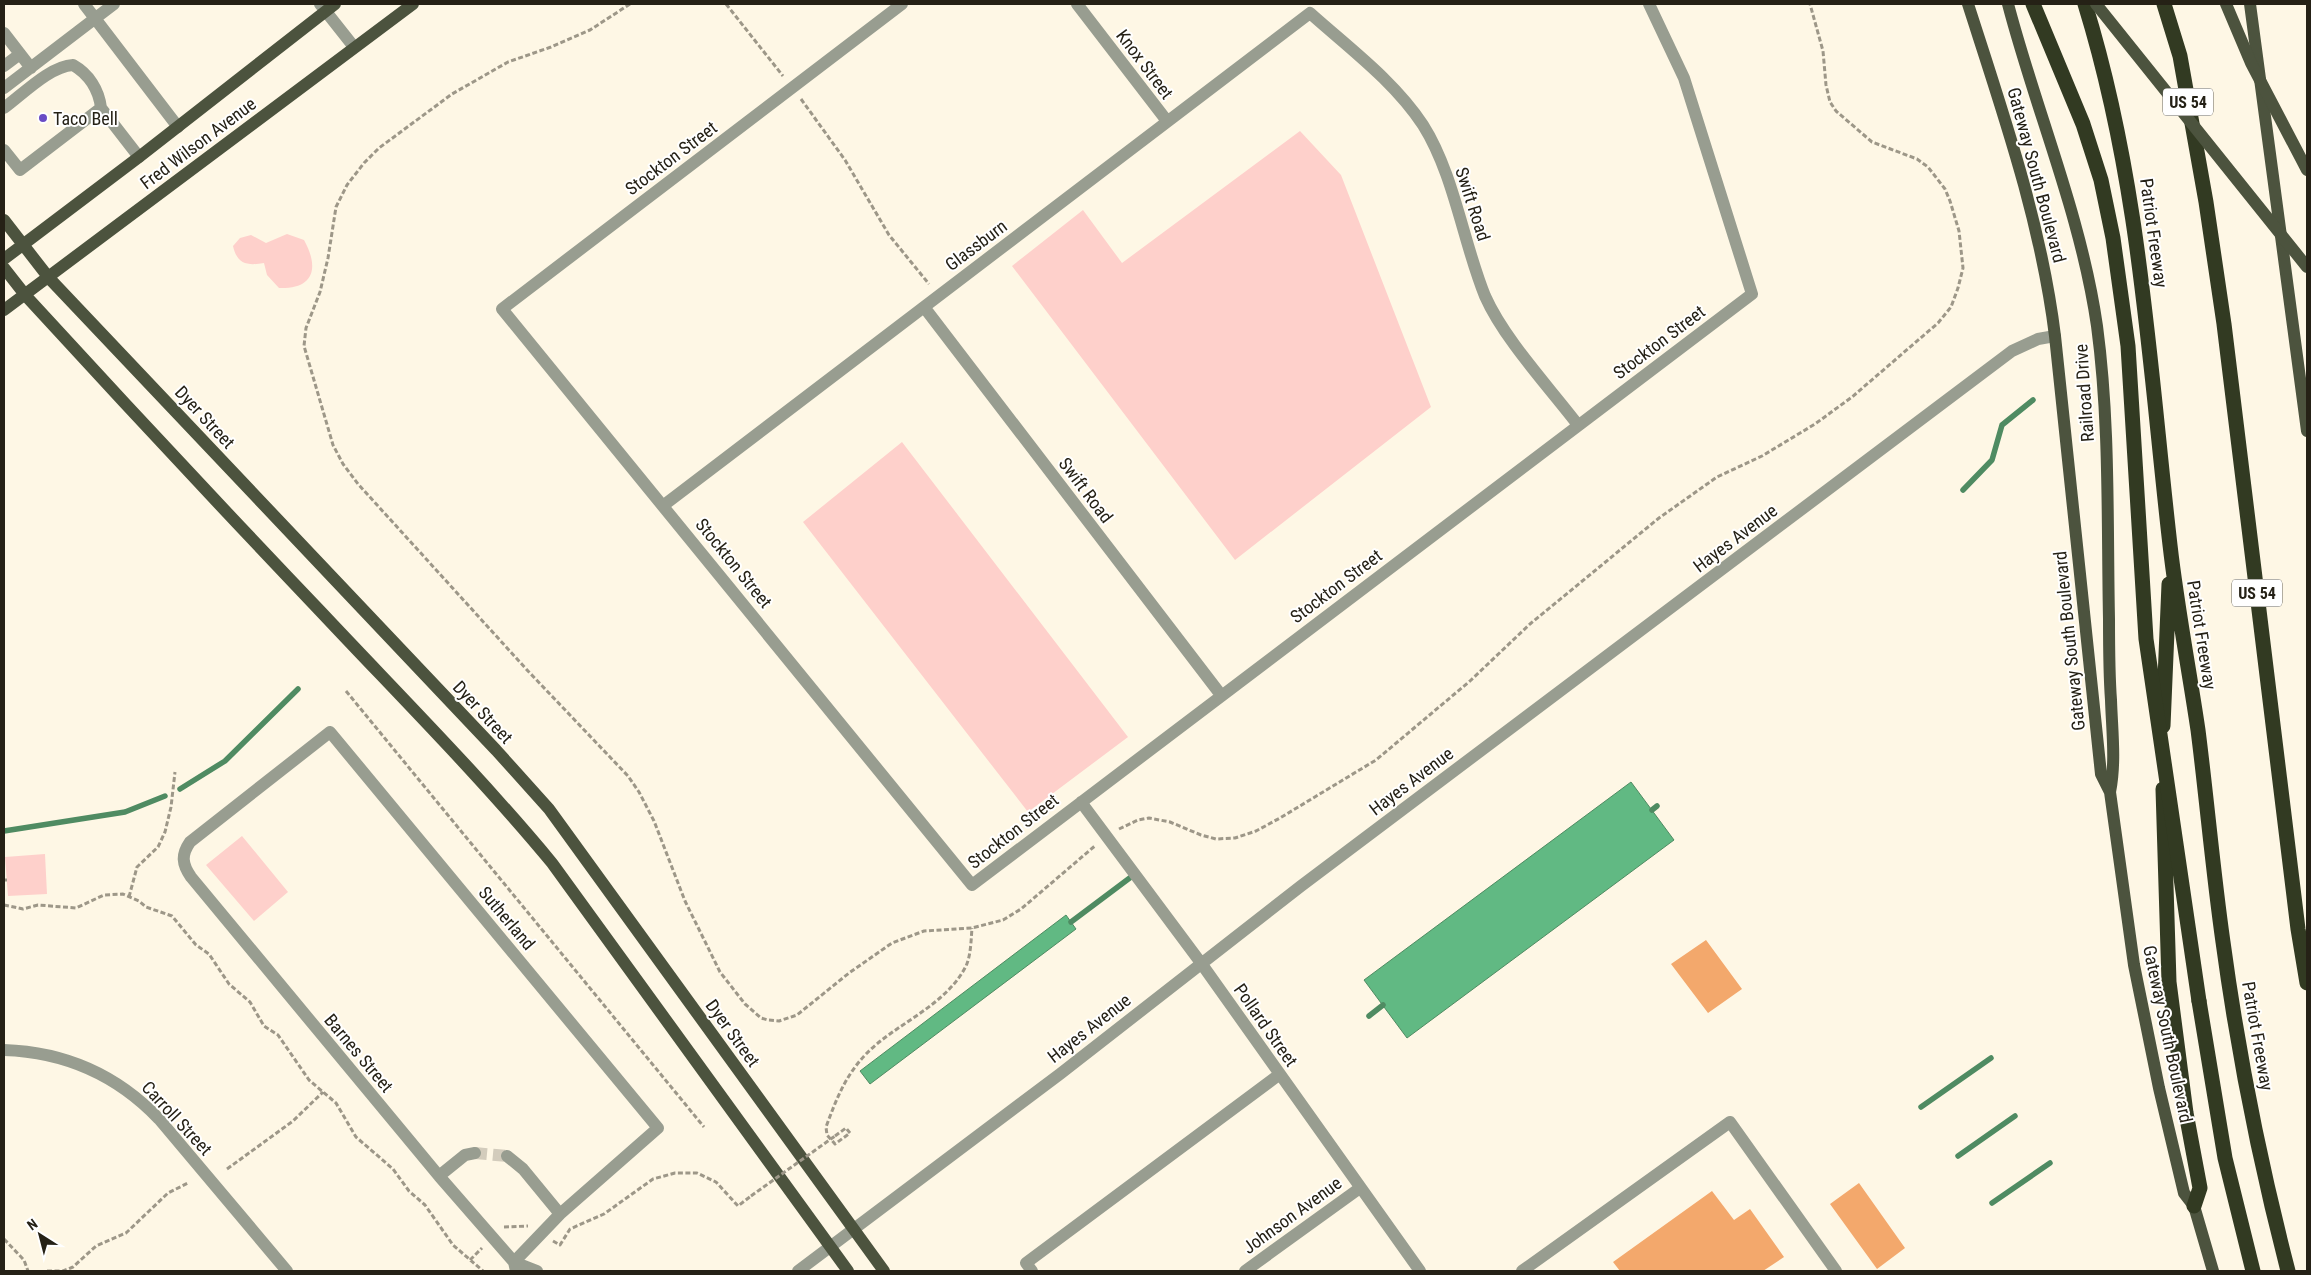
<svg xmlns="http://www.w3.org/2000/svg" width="2311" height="1275" viewBox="0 0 2311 1275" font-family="'Roboto Condensed',sans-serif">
<rect width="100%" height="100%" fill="#fef7e5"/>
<path fill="#fed0cb" d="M 1300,131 L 1341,175 L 1431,407 L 1235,560 L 1012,266 L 1083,210 L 1122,263 Z
M 287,234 L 304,240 C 319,267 315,289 279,288 L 267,275 L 264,263 C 247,266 237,264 233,246 L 240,238 L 251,235 L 266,243 Z
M 902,442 L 1128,737 L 1028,812 L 803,522 Z
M 242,836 L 288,892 L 254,921 L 206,865 Z
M 45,854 L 47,894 L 8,896 L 5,857 Z"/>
<path fill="#61b983" stroke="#4f8b62" d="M 1631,782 L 1674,840 L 1407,1038 L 1364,980 Z
M 1066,915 L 1076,929 L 870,1084 L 860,1071 Z"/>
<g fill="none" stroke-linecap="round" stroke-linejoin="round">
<path stroke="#4f8b62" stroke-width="5.5" d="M 1963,490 L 1992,460 L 2002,425 L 2033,400
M 180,789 L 225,761 L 298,689
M 1652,810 L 1657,806
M 4,831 L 125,812 L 165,796
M 1071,922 L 1135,874
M 1369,1016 L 1383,1005
M 1921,1107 L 1991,1058
M 1958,1156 L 2015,1116
M 1992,1203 L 2050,1163"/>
</g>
<path fill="#f3a86c" d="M 1706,940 L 1742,989 L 1708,1013 L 1671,964 Z
M 1859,1183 L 1905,1248 L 1877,1269 L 1830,1204 Z
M 1712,1191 L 1734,1220 L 1750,1209 L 1784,1257 L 1763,1271 L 1620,1271 L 1613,1262 Z"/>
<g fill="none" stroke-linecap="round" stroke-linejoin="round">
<path stroke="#d3ccbc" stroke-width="12" stroke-dasharray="12 6" stroke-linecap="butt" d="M 475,1153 L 507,1156"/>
<path stroke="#9d9788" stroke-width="3" stroke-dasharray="5 2.5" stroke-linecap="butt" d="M 630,4 L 590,30 L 551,47 L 508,62 L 452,94 L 379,148 L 364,163 L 347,185 L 336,207 L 328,258 L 320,292 L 306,328 L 304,346 L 333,445 L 343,464 L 358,484 L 528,671 L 628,776 L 639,792 L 654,821 L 685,901 L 720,972 L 745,1004 L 761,1018 L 768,1020 L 779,1021 L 797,1015 L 849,973 L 892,943 L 924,931 L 972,928 L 1003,920 L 1021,909 L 1096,845
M 726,4 L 783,76
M 801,99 L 845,160 L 889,235 L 929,284
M 346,691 L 704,1127
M 1119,829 L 1138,820 L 1149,818 L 1170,822 L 1201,835 L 1216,839 L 1235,838 L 1256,831 L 1280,818 L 1376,760 L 1470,681 L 1530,624 L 1659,518 L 1717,477 L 1762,456 L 1815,424 L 1852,397 L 1938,323 L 1951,307 L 1958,288 L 1963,268 L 1959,231 L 1950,201 L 1945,189 L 1928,167 L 1917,159 L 1872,142 L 1836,111 L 1830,102 L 1826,85 L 1823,51 L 1810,4
M 4,880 L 7,880
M 129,897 L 137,867 L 158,847 L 165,832 L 171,807 L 175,772
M 4,905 L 23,909 L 38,905 L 76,908 L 104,895 L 123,894 L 139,901 L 146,907 L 172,916 L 196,945 L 209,954 L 229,984 L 250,1002 L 264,1026 L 278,1035 L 309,1080 L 336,1103 L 356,1137 L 393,1169 L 409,1191 L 425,1205 L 453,1245 L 483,1271
M 835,1136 L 846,1128 L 850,1133 L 835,1144 L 827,1135 L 826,1127 C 836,1100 845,1076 866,1054 C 896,1023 945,1007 966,966 C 971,955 971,940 972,928
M 227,1169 L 293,1121 L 323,1092
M 504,1227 L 528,1226
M 4,1239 L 24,1260 L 28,1271
M 553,1241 L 560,1245 L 570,1229 L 604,1214 L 653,1179 L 675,1173 L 697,1173 L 716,1182 L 738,1206 L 751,1196
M 470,1260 L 482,1248
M 47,1271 L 63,1271 L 73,1267 L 96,1246 L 126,1233 L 168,1193 L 188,1183"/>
<path stroke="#989d90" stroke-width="12" d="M 84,4 L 178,127
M 320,4 L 354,47
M 902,4 L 502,309 L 972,885 L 1752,294 L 1684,78 L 1649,4
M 1077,4 L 1167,121
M 4,33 L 31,68
M 4,66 L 20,54
M 4,88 L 114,4
M 4,108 C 22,95 50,66 73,65 C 89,74 99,90 101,108
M 4,150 L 20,170 L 101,108 L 139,157
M 924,307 L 1221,695
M 664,505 L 1310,13 C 1349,48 1394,81 1423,125 C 1454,174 1463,242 1485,296 C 1504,339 1549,387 1578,425
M 330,732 L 658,1128 L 560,1214 L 514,1262 L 439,1176 L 191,877 C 182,864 181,855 190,842 Z
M 1081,802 L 1201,963 L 1420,1271
M 4,1050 C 65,1052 117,1075 159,1119 L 287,1271
M 507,1156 L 523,1169 L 560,1214
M 439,1176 L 465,1155 L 475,1153
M 516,1271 L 514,1262 L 537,1271
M 798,1271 L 1060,1074 L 1301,886 L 2012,351 L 2038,339 L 2055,336
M 1032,1271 L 1026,1263 L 1280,1074
M 1245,1271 L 1360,1188
M 1522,1271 L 1730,1122 L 1836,1271"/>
<path stroke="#4c533e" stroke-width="12" d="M 1968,4 C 2003,113 2041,222 2055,336 L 2101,774 L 2110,792 L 2134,965 L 2159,1088 L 2184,1193 L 2194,1206 L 2213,1271
M 2008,4 C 2036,111 2081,215 2097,326 C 2110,423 2107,522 2109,619 C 2109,646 2109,673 2111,700 C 2112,731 2116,762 2110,792
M 2250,4 L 2307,431
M 4,220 L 49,278 L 496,750 L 549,809 L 884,1271
M 4,259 L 139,157 L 335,4
M 4,268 L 26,296 C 124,403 223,509 323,614 C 400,696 480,776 552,863 L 848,1271
M 4,310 L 413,4"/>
<path stroke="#323a22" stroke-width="15" d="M 2085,4 C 2140,182 2149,362 2170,545 C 2177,607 2189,669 2198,730 C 2207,801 2213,872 2223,942 C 2238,1053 2260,1163 2288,1271
M 2164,4 L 2180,56 L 2206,202 L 2224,324 L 2298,929 L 2307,983
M 2163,726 L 2169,584
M 2163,789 L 2169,982 L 2186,1113 L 2200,1188 L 2194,1206
M 2199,1001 L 2225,1158 L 2253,1271"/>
<path stroke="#9d9788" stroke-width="3" stroke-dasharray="5 2.5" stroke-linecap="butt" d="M 751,1196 L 835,1136"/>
<path stroke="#4c533e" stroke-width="12" d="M 2096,4 L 2307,267
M 2226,4 L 2251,63 L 2307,170"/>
<path stroke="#323a22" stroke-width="15" d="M 2033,4 L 2083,124 L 2101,180 L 2113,238 L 2128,346 L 2146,639 L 2199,1001"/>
</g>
<circle fill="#694cc5" stroke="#fff" stroke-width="2" cx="43" cy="118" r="5"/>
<g text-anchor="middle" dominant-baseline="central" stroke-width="4" stroke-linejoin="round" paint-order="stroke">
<g fill="#fff" stroke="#66645c" stroke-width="1">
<rect x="2163" y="88.5" width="50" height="27" rx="4"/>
<rect x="2232" y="579.5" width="50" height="27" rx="4"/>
</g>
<g font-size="16" font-weight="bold" fill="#252116">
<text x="2188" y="102">US 54</text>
<text x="2257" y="593">US 54</text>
</g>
<g font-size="18" fill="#252116" stroke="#fff">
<text transform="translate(1145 64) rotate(53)">Knox Street</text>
<text transform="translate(198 143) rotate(-37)">Fred Wilson Avenue</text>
<text transform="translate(671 158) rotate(-37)">Stockton Street</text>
<text transform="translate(2037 175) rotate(75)">Gateway South Boulevard</text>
<text transform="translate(1473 204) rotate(72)">Swift Road</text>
<text transform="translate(2154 233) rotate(82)">Patriot Freeway</text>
<text transform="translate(976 245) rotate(-37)">Glassburn</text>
<text transform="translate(1659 342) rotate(-37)">Stockton Street</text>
<text transform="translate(2084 393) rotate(-94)">Railroad Drive</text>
<text transform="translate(205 417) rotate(47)">Dyer Street</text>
<text transform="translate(1086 490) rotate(53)">Swift Road</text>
<text transform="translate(1735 538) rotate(-37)">Hayes Avenue</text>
<text transform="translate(734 563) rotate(51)">Stockton Street</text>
<text transform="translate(1336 586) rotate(-37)">Stockton Street</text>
<text transform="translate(2202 635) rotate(81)">Patriot Freeway</text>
<text transform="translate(2069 641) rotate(-96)">Gateway South Boulevard</text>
<text transform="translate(483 712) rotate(47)">Dyer Street</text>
<text transform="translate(1411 781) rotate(-37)">Hayes Avenue</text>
<text transform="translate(1013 831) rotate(-38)">Stockton Street</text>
<text transform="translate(507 918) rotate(50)">Sutherland</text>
<text transform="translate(1266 1025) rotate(55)">Pollard Street</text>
<text transform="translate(1089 1028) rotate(-38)">Hayes Avenue</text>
<text transform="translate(733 1033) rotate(54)">Dyer Street</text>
<text transform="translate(2168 1034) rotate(78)">Gateway South Boulevard</text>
<text transform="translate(2258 1036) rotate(80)">Patriot Freeway</text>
<text transform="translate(359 1053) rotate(50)">Barnes Street</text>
<text transform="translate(177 1118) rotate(47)">Carroll Street</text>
<text transform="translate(1292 1215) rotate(-36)">Johnson Avenue</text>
</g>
<g font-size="18" fill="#252116" stroke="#fff" text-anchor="start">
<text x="53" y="118">Taco Bell</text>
</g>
</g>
<rect width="2311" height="1275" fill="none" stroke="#252116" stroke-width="10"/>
<g transform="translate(40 1235) rotate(324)" stroke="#ffffff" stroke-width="4" paint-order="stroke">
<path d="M0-4L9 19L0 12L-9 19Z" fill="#252116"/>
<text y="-8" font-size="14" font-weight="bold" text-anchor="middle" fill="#252116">N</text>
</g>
</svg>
